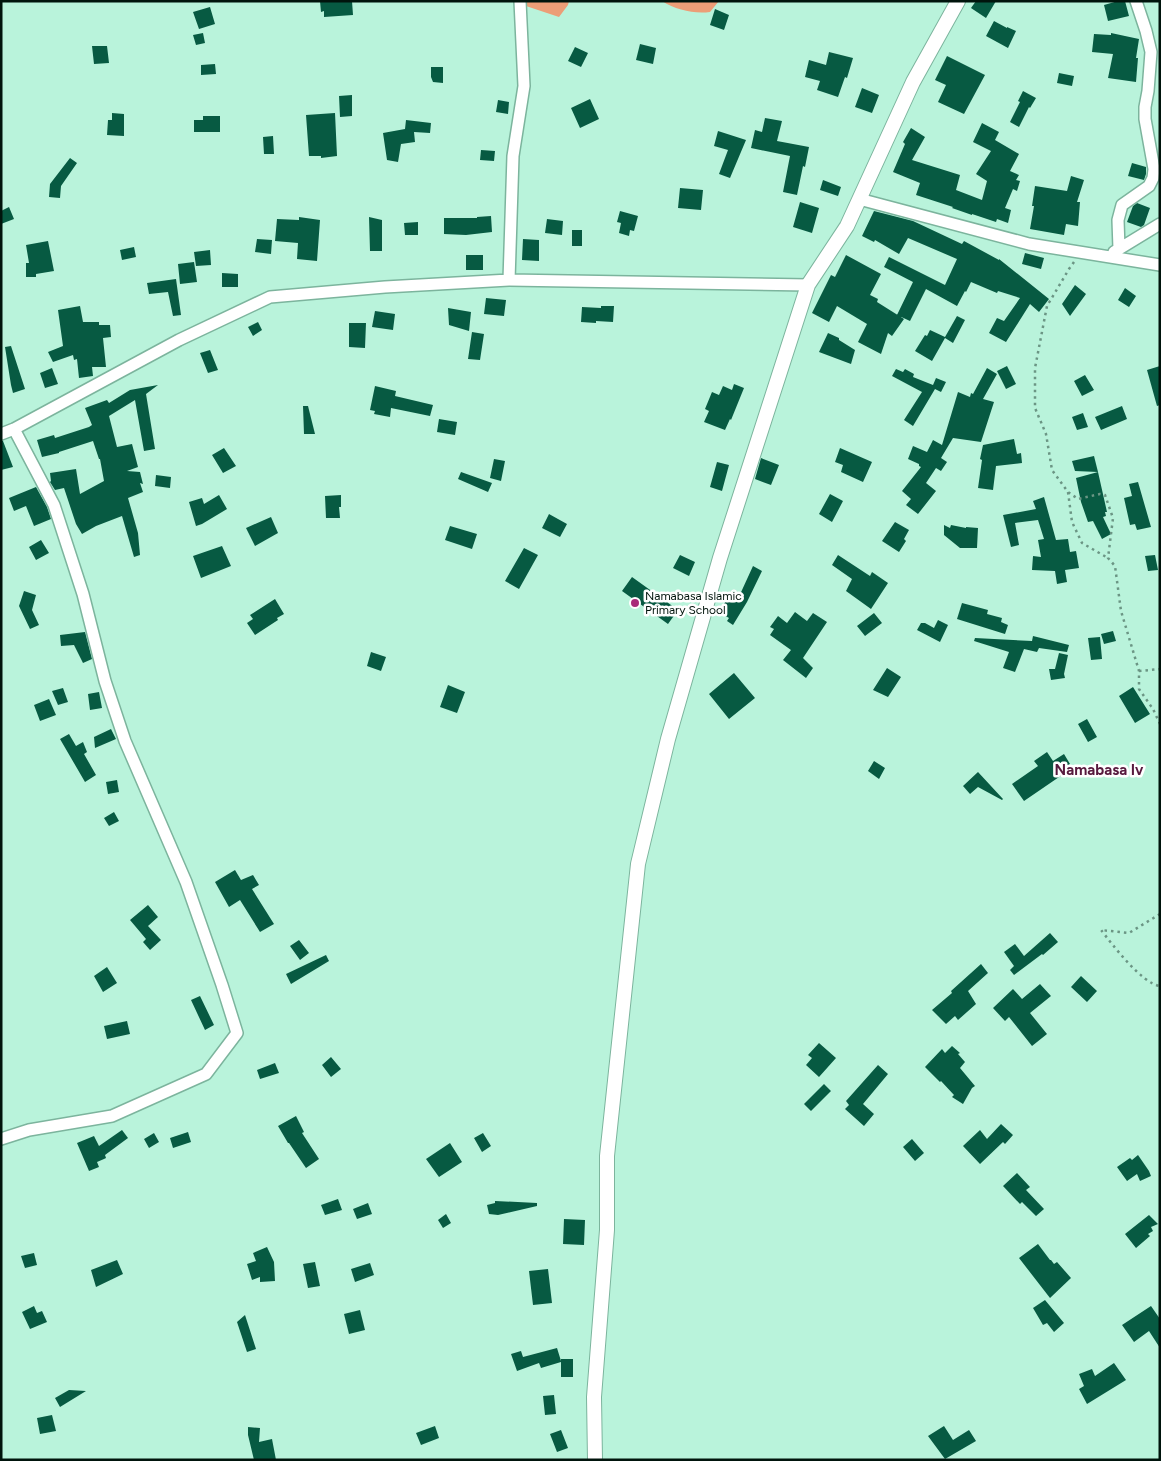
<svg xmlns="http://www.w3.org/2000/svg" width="1161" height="1461" viewBox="0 0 1161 1461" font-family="Figtree,sans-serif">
<rect width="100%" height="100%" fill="#b9f3db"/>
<path fill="#ec9e77" d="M 517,1 L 569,1 L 568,5 L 559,17 L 517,3 Z
M 662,1 L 719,1 L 710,12 C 694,14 676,10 662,1 Z"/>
<path fill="#075a42" d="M 320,1 L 352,1 L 353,15 L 324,17 L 324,11 L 321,12 Z
M 976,1 L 996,1 L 986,18 L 971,8 Z
M 1118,1 L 1125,1 L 1129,16 L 1108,21 L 1104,5 Z
M 210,7 L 215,24 L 199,29 L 193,12 Z
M 715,9 L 729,15 L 724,30 L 710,25 Z
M 994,21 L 1007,28 L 1007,27 L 1016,31 L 1008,48 L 986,36 Z
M 203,33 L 205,43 L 196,45 L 193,35 Z
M 1111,33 L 1139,39 L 1136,58 L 1138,58 L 1136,82 L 1108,78 L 1113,54 L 1092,52 L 1094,34 L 1111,35 Z
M 640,44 L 656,48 L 653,64 L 636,60 Z
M 92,46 L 107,46 L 109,63 L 94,64 Z
M 575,47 L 588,53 L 581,67 L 568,61 Z
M 829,52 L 853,58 L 847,78 L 845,77 L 838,97 L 817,90 L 820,81 L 805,77 L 809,60 L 826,65 Z
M 947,56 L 985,75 L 964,114 L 938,102 L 946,85 L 935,80 Z
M 215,64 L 216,74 L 201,75 L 201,65 Z
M 431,67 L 443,67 L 443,83 L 433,82 L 431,77 Z
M 1059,73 L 1074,76 L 1072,86 L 1057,83 Z
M 862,88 L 879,95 L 872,113 L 855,107 Z
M 1023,91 L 1036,98 L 1030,108 L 1029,107 L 1019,127 L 1010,122 L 1020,102 L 1018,101 Z
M 352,95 L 352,116 L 340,117 L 339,96 Z
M 590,99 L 599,119 L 580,128 L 571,108 Z
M 498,100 L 509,102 L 508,114 L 496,112 Z
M 112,113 L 124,114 L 124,136 L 107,135 L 108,120 L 112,120 Z
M 335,113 L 337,156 L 321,158 L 321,156 L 309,156 L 306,115 Z
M 203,116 L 220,116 L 220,132 L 194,132 L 194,120 L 203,120 Z
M 765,118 L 782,121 L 777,141 L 809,147 L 805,167 L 803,166 L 797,195 L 783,192 L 790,156 L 751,148 L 755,130 L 762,132 Z
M 406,120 L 431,123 L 430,133 L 414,132 L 415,142 L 401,144 L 398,162 L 387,160 L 383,133 L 405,129 Z
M 982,123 L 999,132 L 995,140 L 1019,154 L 1010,171 L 1019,175 L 1016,180 L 1020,181 L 1017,191 L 1013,189 L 1005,208 L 1011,210 L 1008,223 L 997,219 L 996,222 L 972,214 L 972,215 L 952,208 L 953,207 L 916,195 L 920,183 L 893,172 L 905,144 L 903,142 L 911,128 L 925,137 L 912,160 L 960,175 L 956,190 L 982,200 L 987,181 L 976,174 L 991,151 L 973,142 Z
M 718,131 L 746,140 L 730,178 L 719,174 L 728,150 L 714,146 Z
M 273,136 L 274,154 L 264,154 L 263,137 Z
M 481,150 L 495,151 L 494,161 L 480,160 Z
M 70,158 L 77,163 L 61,186 L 60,198 L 49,197 L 50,184 Z
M 1132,163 L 1146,167 L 1146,174 L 1144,180 L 1128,176 Z
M 1071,176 L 1084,180 L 1077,202 L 1080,202 L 1078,226 L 1066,224 L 1064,235 L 1030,229 L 1034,206 L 1032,206 L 1035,186 L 1067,191 Z
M 823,180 L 841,187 L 838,196 L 820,190 Z
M 680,188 L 703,190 L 701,210 L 678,208 Z
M 800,202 L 819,208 L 812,233 L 793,227 Z
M 1137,203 L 1150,208 L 1144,225 L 1141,227 L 1127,222 L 1133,206 Z
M 9,207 L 14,219 L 1,224 L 1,211 Z
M 620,211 L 638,216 L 634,231 L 630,230 L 629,236 L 619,233 L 621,223 L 617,222 Z
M 874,211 L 913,221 L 962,244 L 964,241 L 999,260 L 999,259 L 1049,299 L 1039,312 L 1030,304 L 1006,342 L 989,333 L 997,318 L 1004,321 L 1020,298 L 998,291 L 997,293 L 971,282 L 966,292 L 965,291 L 957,306 L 926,289 L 910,321 L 897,315 L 913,282 L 884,267 L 889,257 L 945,285 L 957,259 L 908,238 L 899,254 L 875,240 L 874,242 L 862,236 Z
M 491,216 L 492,232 L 466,235 L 444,234 L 444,218 L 477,218 L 477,217 Z
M 299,217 L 320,220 L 317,261 L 297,259 L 298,243 L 275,241 L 277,219 L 299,220 Z
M 369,217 L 382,220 L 382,251 L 370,251 Z
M 547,219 L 563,221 L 562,235 L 545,233 Z
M 418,222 L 418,235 L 405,235 L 404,223 Z
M 572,230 L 582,230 L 582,246 L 572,246 Z
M 257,239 L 272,240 L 271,254 L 255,252 Z
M 523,239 L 539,240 L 539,261 L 522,260 Z
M 48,241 L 54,271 L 36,274 L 36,277 L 26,277 L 26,263 L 29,263 L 26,245 Z
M 134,247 L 136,257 L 122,260 L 120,250 Z
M 210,250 L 211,265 L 196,266 L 194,252 Z
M 1025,253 L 1044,258 L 1041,269 L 1022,264 Z
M 466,255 L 483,255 L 483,270 L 466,270 Z
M 846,255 L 881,274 L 870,295 L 878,299 L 877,302 L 904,319 L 892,336 L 888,333 L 881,354 L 858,342 L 867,324 L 837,306 L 829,322 L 812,313 L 831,275 L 835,277 Z
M 194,262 L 197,282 L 180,284 L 178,264 Z
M 222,273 L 238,274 L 238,287 L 222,287 Z
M 176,279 L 181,315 L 173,316 L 168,292 L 149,294 L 147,283 Z
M 1075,285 L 1086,294 L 1070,316 L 1062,304 Z
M 1125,288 L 1136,296 L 1129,307 L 1118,300 Z
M 486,298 L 506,300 L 504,316 L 484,314 Z
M 80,306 L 83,322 L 99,322 L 99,325 L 110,325 L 111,337 L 103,338 L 106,367 L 92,367 L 93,376 L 79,378 L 77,359 L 74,360 L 73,355 L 53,362 L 48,352 L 63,346 L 58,310 Z
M 601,306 L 614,306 L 613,322 L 596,321 L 596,323 L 581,322 L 582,307 L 601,308 Z
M 448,308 L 471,312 L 469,331 L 449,325 Z
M 375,311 L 395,314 L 393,330 L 372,327 Z
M 957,316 L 965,320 L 953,343 L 945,338 L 932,361 L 915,351 L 925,335 L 927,336 L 930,330 L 945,337 Z
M 258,322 L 262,330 L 253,336 L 248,327 Z
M 349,323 L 366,323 L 365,348 L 349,347 Z
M 472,332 L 484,334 L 480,360 L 468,359 Z
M 828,333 L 839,338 L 839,340 L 855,350 L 851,364 L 819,352 Z
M 11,346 L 25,389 L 13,393 L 11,385 L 5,347 Z
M 210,350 L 218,370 L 208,373 L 200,353 Z
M 1007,366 L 1016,384 L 1006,389 L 997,371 Z
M 1160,366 L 1160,405 L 1157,406 L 1147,370 Z
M 52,368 L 58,384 L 45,388 L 40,373 Z
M 987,368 L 997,374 L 983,399 L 994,402 L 981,442 L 953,438 L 941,458 L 947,462 L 941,471 L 936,468 L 926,483 L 936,491 L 918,514 L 906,505 L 911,499 L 902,491 L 921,467 L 919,466 L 919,464 L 908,459 L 913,446 L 927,452 L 933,440 L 942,445 L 958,392 L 970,397 L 971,393 L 973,394 Z
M 896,369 L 903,372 L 905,369 L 914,374 L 913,377 L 933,385 L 936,378 L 946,382 L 941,392 L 935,389 L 913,426 L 904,420 L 922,392 L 892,376 Z
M 1085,375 L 1094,390 L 1082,396 L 1074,381 Z
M 734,384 L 744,388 L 731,420 L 730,419 L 725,430 L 704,422 L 709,411 L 705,409 L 712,392 L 719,395 L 723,386 L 732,390 Z
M 158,385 L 146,394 L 155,449 L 144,451 L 135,400 L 109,416 L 117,447 L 132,444 L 138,467 L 127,471 L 140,472 L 143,484 L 140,483 L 143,492 L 128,498 L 138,533 L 140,555 L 134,557 L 122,516 L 96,526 L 82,534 L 76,524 L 64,488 L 55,490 L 50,482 L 51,481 L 50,473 L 76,469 L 80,494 L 104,481 L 100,459 L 99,459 L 93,441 L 59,452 L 59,453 L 42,457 L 37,440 L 54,435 L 55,438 L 89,427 L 92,425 L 85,408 L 107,400 L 109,403 L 130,390 Z
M 375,386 L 396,391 L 395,396 L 433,405 L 430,416 L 391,408 L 390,417 L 374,414 L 375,411 L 370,410 Z
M 303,406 L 308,406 L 315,434 L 304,434 Z
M 1122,406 L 1127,419 L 1101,430 L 1095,417 Z
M 1083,413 L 1088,427 L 1077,430 L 1072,417 Z
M 439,419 L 457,422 L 455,435 L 437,432 Z
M 1014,439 L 1017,454 L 1021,453 L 1022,463 L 996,466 L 993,490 L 978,488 L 982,460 L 980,459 L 983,445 Z
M 1,441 L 3,441 L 13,467 L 1,470 Z
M 224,448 L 236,466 L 223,473 L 212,455 Z
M 840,448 L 872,462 L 863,482 L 841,472 L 843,465 L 835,462 Z
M 1094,456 L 1098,472 L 1075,471 L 1072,461 Z
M 761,458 L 779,465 L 771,485 L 755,479 Z
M 494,459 L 505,461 L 501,481 L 490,478 Z
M 717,462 L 729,465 L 722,491 L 710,487 Z
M 461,472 L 492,483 L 488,492 L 458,479 Z
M 1098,472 L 1107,512 L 1105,512 L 1106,516 L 1103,517 L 1111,534 L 1102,539 L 1093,521 L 1088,522 L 1081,502 L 1076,478 Z
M 156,475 L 171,477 L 170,488 L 155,486 Z
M 1138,482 L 1151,527 L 1137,530 L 1135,524 L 1130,525 L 1124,498 L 1132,496 L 1129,484 Z
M 36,487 L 47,507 L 51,519 L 34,526 L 26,506 L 14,511 L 9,498 Z
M 830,494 L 843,501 L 832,522 L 819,514 Z
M 219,495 L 227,509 L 202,524 L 196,526 L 189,502 L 202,498 L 204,504 Z
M 341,495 L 341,507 L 339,507 L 340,518 L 326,518 L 325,496 Z
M 1044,497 L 1056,540 L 1068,539 L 1070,552 L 1076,551 L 1079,568 L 1065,570 L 1067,582 L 1057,584 L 1055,571 L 1032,570 L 1033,556 L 1041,557 L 1038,540 L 1044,539 L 1038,520 L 1015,523 L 1019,545 L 1011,547 L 1003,515 L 1036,509 L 1033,501 Z
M 549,514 L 567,524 L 560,537 L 542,528 Z
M 271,517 L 278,533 L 255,546 L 246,528 Z
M 895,522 L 909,530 L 904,539 L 906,541 L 899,552 L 882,541 Z
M 944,525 L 950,528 L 951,525 L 966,528 L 966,527 L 978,528 L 977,548 L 960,548 L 944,535 Z
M 450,526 L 477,534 L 472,549 L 445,540 Z
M 41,540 L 49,553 L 36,560 L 29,547 Z
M 222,546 L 231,566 L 201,578 L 193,556 Z
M 524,548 L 538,555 L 519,589 L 505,581 Z
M 680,555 L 695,562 L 689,576 L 673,568 Z
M 838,555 L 870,576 L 872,572 L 888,583 L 871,609 L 846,591 L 852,579 L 832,565 Z
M 1155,555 L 1158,570 L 1148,571 L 1145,556 Z
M 753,566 L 762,571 L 747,602 L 733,625 L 727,621 L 729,618 L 719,612 L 729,596 L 737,601 Z
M 632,577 L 678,610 L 668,624 L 622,591 Z
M 24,591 L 36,595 L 32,610 L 39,625 L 30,629 L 19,606 Z
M 275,599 L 284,614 L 277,618 L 278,620 L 255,635 L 247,623 L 253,619 L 250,615 Z
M 962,603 L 988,610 L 987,614 L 1002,618 L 1001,622 L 1008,625 L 1005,634 L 957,619 Z
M 795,612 L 807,621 L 813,613 L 827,622 L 803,658 L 813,668 L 806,678 L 783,660 L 791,650 L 770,635 L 774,629 L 770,627 L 778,616 L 787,623 Z
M 874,613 L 882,623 L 865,636 L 857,626 Z
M 938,620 L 948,625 L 940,642 L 917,630 L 921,623 L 925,623 L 934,628 Z
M 1113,631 L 1116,641 L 1104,644 L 1101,634 Z
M 85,632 L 92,659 L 83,663 L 74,645 L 61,646 L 60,635 Z
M 1033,636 L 1069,645 L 1067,652 L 1039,648 L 1037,652 L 1024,649 L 1015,672 L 1003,668 L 1009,652 L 974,641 L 975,638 L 1032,641 Z
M 1100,637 L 1102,659 L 1091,660 L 1088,638 Z
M 371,652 L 386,657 L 381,671 L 367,666 Z
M 1059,653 L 1068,655 L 1064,674 L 1065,678 L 1051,680 L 1049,669 L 1055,669 Z
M 887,668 L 901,677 L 888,697 L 873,690 Z
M 734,673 L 755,698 L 729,719 L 709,694 Z
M 448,685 L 465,692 L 457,713 L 440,707 Z
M 1133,687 L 1150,714 L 1135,723 L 1119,696 Z
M 63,688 L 68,702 L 58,705 L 52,691 Z
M 99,692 L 102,708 L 90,710 L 88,694 Z
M 49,699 L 56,715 L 40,721 L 34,705 Z
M 1087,719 L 1097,737 L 1088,742 L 1078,724 Z
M 111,729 L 116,739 L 95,748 L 94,737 Z
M 69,734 L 76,746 L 83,742 L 87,752 L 84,754 L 96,775 L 85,782 L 60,739 Z
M 1047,752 L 1053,761 L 1064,754 L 1070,764 L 1060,771 L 1062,775 L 1024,801 L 1012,784 L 1038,766 L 1034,761 Z
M 874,761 L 885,768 L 879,779 L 868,771 Z
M 978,772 L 1003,799 L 1002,800 L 978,787 L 970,794 L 963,786 Z
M 117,780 L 119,792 L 108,794 L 106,782 Z
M 114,812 L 119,821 L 109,826 L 104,818 Z
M 235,870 L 241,880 L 253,875 L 259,885 L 252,889 L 274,924 L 260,932 L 240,900 L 229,907 L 215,882 Z
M 148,905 L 158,917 L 148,926 L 161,940 L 150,950 L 143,942 L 146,939 L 130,920 Z
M 1050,933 L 1058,942 L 1043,955 L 1042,954 L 1014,975 L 1010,970 L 1014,966 L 1004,952 L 1015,944 L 1024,956 Z
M 299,940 L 309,953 L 300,960 L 290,946 Z
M 326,955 L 329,961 L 291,984 L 286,974 Z
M 981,964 L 988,973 L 968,991 L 976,1004 L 958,1020 L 955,1016 L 946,1024 L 932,1010 L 952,993 L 951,991 Z
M 107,967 L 117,983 L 103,992 L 94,976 Z
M 1081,976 L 1097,991 L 1087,1002 L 1071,987 Z
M 1040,984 L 1051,996 L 1030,1013 L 1047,1034 L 1032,1046 L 1009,1017 L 1005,1021 L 993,1008 L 1013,989 L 1022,999 Z
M 200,996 L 214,1025 L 205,1030 L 191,1000 Z
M 127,1021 L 130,1034 L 107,1039 L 104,1026 Z
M 819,1043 L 836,1058 L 819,1077 L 806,1065 L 812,1058 L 808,1055 Z
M 952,1046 L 960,1053 L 958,1054 L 965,1062 L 960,1068 L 975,1086 L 972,1088 L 963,1104 L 952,1097 L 954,1095 L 941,1081 L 940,1082 L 925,1067 L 942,1049 L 945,1053 Z
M 331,1057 L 341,1069 L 331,1077 L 322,1065 Z
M 275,1063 L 279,1073 L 260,1079 L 257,1070 Z
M 878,1065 L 888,1074 L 863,1104 L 874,1114 L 864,1126 L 845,1109 L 849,1105 L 846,1101 Z
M 824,1084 L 831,1091 L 811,1111 L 804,1104 Z
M 296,1116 L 304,1132 L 302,1133 L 319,1159 L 306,1168 L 289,1143 L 288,1143 L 278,1126 Z
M 1001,1124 L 1013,1135 L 1005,1144 L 1003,1142 L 980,1164 L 963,1146 L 980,1130 L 987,1139 Z
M 122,1130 L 128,1138 L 105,1155 L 106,1158 L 104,1159 L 97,1162 L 99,1167 L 89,1171 L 77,1143 L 94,1136 L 99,1146 Z
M 188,1132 L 191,1142 L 173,1148 L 170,1138 Z
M 154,1133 L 159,1142 L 149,1148 L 144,1139 Z
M 483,1133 L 491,1146 L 482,1152 L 474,1138 Z
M 912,1139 L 924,1153 L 915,1161 L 903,1147 Z
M 450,1143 L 462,1162 L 439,1177 L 426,1159 Z
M 1138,1155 L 1149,1171 L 1151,1176 L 1140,1181 L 1137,1174 L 1127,1181 L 1117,1167 L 1130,1158 L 1132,1160 Z
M 1017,1173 L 1030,1187 L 1026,1190 L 1044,1209 L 1036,1216 L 1022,1202 L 1020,1204 L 1003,1186 Z
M 338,1199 L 342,1210 L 325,1215 L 321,1205 Z
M 495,1201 L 537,1203 L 537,1206 L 498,1215 L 489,1214 L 487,1205 L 495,1203 Z
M 368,1203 L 372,1214 L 357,1219 L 353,1209 Z
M 446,1214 L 451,1223 L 443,1228 L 438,1220 Z
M 1149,1215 L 1158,1224 L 1151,1227 L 1153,1231 L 1148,1234 L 1150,1236 L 1136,1248 L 1125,1234 Z
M 564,1219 L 585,1220 L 584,1245 L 563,1244 Z
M 1038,1244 L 1050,1260 L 1051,1260 L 1054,1264 L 1057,1262 L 1071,1278 L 1050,1298 L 1019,1258 Z
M 267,1247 L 274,1262 L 275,1281 L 260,1282 L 260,1277 L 252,1280 L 247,1264 L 256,1261 L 253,1253 Z
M 34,1253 L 37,1265 L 25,1268 L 21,1256 Z
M 117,1260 L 123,1274 L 96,1287 L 91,1270 Z
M 315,1262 L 320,1286 L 308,1288 L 303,1264 Z
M 370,1263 L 374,1275 L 355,1282 L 351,1269 Z
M 548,1269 L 552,1303 L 533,1305 L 529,1271 Z
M 1045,1300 L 1064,1323 L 1054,1332 L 1047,1323 L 1043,1325 L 1033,1308 Z
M 34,1306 L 37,1313 L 42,1311 L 47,1322 L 30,1329 L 22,1312 Z
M 1151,1306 L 1160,1319 L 1160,1348 L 1149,1331 L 1134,1342 L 1122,1325 Z
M 360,1310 L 365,1330 L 349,1334 L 344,1314 Z
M 245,1315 L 256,1349 L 247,1352 L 237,1322 Z
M 557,1348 L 561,1361 L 561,1359 L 573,1359 L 573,1377 L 561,1377 L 561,1362 L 541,1368 L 539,1363 L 517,1371 L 511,1354 L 521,1351 L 523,1357 Z
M 1114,1363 L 1126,1380 L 1087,1404 L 1079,1389 L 1084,1386 L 1079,1374 L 1092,1369 L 1095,1376 Z
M 69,1390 L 86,1391 L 60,1407 L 55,1398 Z
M 554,1395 L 556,1414 L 545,1415 L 543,1396 Z
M 52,1415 L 56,1431 L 40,1434 L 37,1418 Z
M 435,1426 L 439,1438 L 421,1445 L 416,1433 Z
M 944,1426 L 953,1440 L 969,1430 L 976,1441 L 945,1459 L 928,1436 Z
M 248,1427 L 260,1428 L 259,1442 L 272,1439 L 276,1460 L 254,1460 L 248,1435 Z
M 561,1430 L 568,1448 L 557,1452 L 550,1434 Z"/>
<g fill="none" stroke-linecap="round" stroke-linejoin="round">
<g stroke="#7cb49d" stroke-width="14">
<path id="minor" d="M 859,199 L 1029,244 L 1160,265
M 1119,249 L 1118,220 L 1122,205 L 1149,186 L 1153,178 L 1154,169 L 1145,119 L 1145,107 L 1148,91 L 1151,52 L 1146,31 L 1136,1
M 1114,252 L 1160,224
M 509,280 L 513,156 L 524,86 L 520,1
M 1,434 L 14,429 L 179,340 L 270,297 L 385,287 L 509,280 L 808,285
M 1,1139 L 29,1130 L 112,1116 L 206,1074 L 237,1033 L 222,985 L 186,882 L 125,741 L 105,681 L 83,594 L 54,505 L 14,429"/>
</g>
<g stroke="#7cb49d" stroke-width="16">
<path id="tertiary" d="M 595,1460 L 594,1397 L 607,1230 L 607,1156 L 638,864 L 668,739 L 720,558 L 808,285 L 847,226 L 913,82 L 958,1"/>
</g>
<path stroke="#6b9584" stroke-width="2.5" stroke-dasharray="2.5 4" stroke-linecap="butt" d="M 1074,262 L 1069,269 L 1047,306 L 1035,368 L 1035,408 L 1046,434 L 1052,470 L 1068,492 L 1078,499 L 1100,494 L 1105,495 L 1113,518 L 1108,558 L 1115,566 L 1121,611 L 1139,671 L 1139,689 L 1153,709 L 1160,724
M 1068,492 L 1072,522 L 1082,543 L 1108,558
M 1139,671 L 1160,669
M 1160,914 L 1129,933 L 1101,930 C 1112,944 1142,984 1160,986"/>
<use href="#minor" stroke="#fff" stroke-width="11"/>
<use href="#tertiary" stroke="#fff" stroke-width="14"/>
</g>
<circle fill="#a92a79" stroke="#fff" stroke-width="2" cx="635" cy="603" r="5"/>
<g text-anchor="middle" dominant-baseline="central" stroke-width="5" stroke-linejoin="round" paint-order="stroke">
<g font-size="12" fill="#00140c" stroke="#fff" text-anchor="start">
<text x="645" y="596">Namabasa Islamic<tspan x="645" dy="14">Primary School</tspan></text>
</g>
<g font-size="15" font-weight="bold" fill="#571a3e" stroke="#fff">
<text x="1099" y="770">Namabasa Iv</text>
</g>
</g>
<rect width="1161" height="1461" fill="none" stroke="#00140c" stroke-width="5"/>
</svg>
